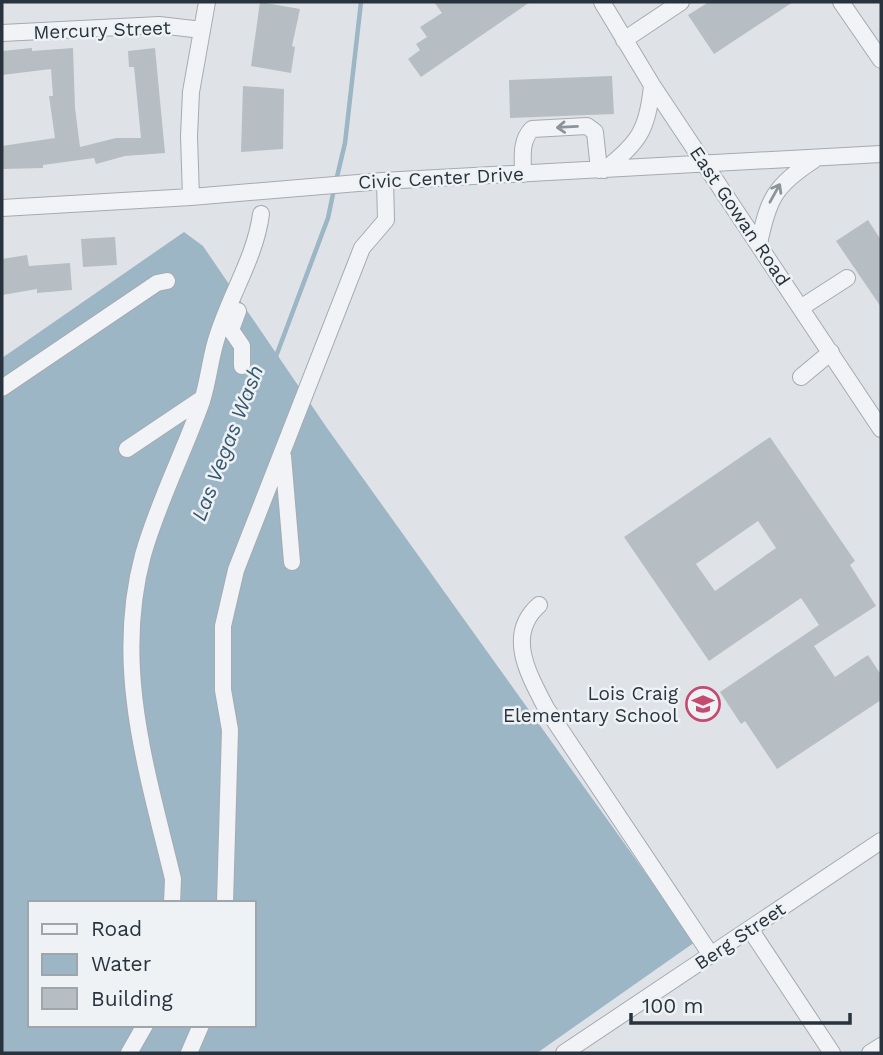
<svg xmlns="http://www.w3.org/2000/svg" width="883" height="1055" viewBox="0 0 883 1055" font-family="'Work Sans',sans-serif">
<rect width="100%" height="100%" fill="#dfe3e7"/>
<path fill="#9cb6c5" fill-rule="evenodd" d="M 184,232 L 203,246 L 327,428 L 695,942 L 537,1053 L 2,1053 L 2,358 ZM 30,903 L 254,903 L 254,1025 L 30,1025 Z"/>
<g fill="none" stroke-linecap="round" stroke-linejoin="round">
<path stroke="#9cb6c5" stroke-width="4.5" d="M 336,181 L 345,143 L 361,2
M 275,359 L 328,218 L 334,189"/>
</g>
<path fill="#b6bdc3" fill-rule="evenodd" d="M 260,2 L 300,9 L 292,46 L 295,47 L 291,73 L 251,66 Z
M 434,2 L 530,2 L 421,77 L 408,59 L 420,50 L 416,44 L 427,37 L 420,27 L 442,13 Z
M 709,2 L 793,2 L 714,54 L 688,15 Z
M 32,48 L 32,51 L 73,48 L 75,108 L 80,147 L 116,138 L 141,138 L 134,67 L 129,67 L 128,51 L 155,48 L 165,153 L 125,156 L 96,164 L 94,158 L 43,165 L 43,168 L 2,169 L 2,146 L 55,138 L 49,96 L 53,96 L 51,69 L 2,75 L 2,51 Z
M 612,76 L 614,114 L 510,118 L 509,80 Z
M 243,86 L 284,89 L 283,149 L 241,152 Z
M 868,220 L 881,240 L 881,307 L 836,241 Z
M 115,237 L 117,265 L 83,267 L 81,239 Z
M 27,255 L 29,266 L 70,263 L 72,290 L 37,293 L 37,289 L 2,295 L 2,259 Z
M 770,437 L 855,561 L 850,565 L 876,606 L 814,646 L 835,677 L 868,655 L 881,675 L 881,700 L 777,769 L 745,721 L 741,724 L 720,692 L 819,625 L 801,598 L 709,661 L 624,537 ZM 758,521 L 776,548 L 715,591 L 696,564 Z"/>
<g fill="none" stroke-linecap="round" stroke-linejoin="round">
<g stroke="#a5abb1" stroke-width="18">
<path id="minor" d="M 602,2 L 652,85 L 881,429
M 841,2 L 881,60
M 2,33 L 159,25 L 202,30
M 624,40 L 681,2
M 604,170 C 639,143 648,129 652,85
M 523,174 C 523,158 520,141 532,129 L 587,126 L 595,132 L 599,170
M 191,197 L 189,136 L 191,92 L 207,2
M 2,208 L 191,197 L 382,181 L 881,154
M 759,244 C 768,199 775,185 814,160
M 802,307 L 847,278
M 238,311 L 231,330 L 242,346 L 242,366
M 801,377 L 831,352
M 2,388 L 157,283 L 167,281
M 127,449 L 203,398
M 283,456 L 292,562
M 539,605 C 505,635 529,675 546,708 L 711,955
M 172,903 L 173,879 C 147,771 113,666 143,555 C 158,502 184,452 202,401 C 208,382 210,362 215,344 C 227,299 255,260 261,214
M 225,903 L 230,730 L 223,690 L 223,626 L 236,570 L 362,248 L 386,220 L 385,181
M 750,929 L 832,1053
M 129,1053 L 145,1025
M 189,1053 L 201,1025
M 564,1053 L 881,841
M 870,1053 L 881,1046"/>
</g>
<use href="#minor" stroke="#f1f3f6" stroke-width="16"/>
</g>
<defs><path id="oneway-shaft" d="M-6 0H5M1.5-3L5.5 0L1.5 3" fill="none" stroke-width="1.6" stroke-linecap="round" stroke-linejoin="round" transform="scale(1.75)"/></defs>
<g stroke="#8d939a">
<use href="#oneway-shaft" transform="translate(567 127) rotate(177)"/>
<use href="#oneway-shaft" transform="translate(775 193) rotate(-61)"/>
</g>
<defs>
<g id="school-ring" transform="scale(1.75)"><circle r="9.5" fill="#eef2f5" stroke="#c44b6f" stroke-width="1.5"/><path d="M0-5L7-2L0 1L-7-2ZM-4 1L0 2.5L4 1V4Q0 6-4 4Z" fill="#c44b6f"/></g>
</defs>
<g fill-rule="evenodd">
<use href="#school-ring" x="703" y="704"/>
</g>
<g text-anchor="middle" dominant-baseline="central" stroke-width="5" stroke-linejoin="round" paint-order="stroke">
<g font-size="19" fill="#29333d" stroke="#eef2f5">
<text transform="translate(102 30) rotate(-2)">Mercury Street</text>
<text transform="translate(441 178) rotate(-3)">Civic Center Drive</text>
<text transform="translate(740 216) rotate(56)">East Gowan Road</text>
<text transform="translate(740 936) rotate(-34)">Berg Street</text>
</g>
<g font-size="19" fill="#29333d" stroke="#eef2f5" text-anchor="end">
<text x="678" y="693">Lois Craig<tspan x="678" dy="22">Elementary School</tspan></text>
</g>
<g font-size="21" font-style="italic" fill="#36576e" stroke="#eef2f5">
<text transform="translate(227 443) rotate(-69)">Las Vegas Wash</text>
</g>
</g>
<rect width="883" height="1055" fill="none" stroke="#29333d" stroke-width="7"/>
<rect x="28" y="901" width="228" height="126" fill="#eef2f5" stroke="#9fa6ab" stroke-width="2"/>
<rect x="42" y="924" width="35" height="10" fill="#f1f3f6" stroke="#9fa6ab" stroke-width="2"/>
<text x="91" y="936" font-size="21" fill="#29333d">Road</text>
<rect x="42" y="954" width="35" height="21" fill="#9cb6c5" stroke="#9fa6ab" stroke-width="2"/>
<text x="91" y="971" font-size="21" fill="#29333d">Water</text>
<rect x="42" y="988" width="35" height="21" fill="#b6bdc3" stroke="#9fa6ab" stroke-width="2"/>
<text x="91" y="1006" font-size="21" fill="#29333d">Building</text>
<path d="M631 1013v10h219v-10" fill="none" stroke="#29333d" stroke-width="3.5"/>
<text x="642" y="1013" font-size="21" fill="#29333d" stroke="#eef2f5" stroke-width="5" paint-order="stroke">100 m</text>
</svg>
